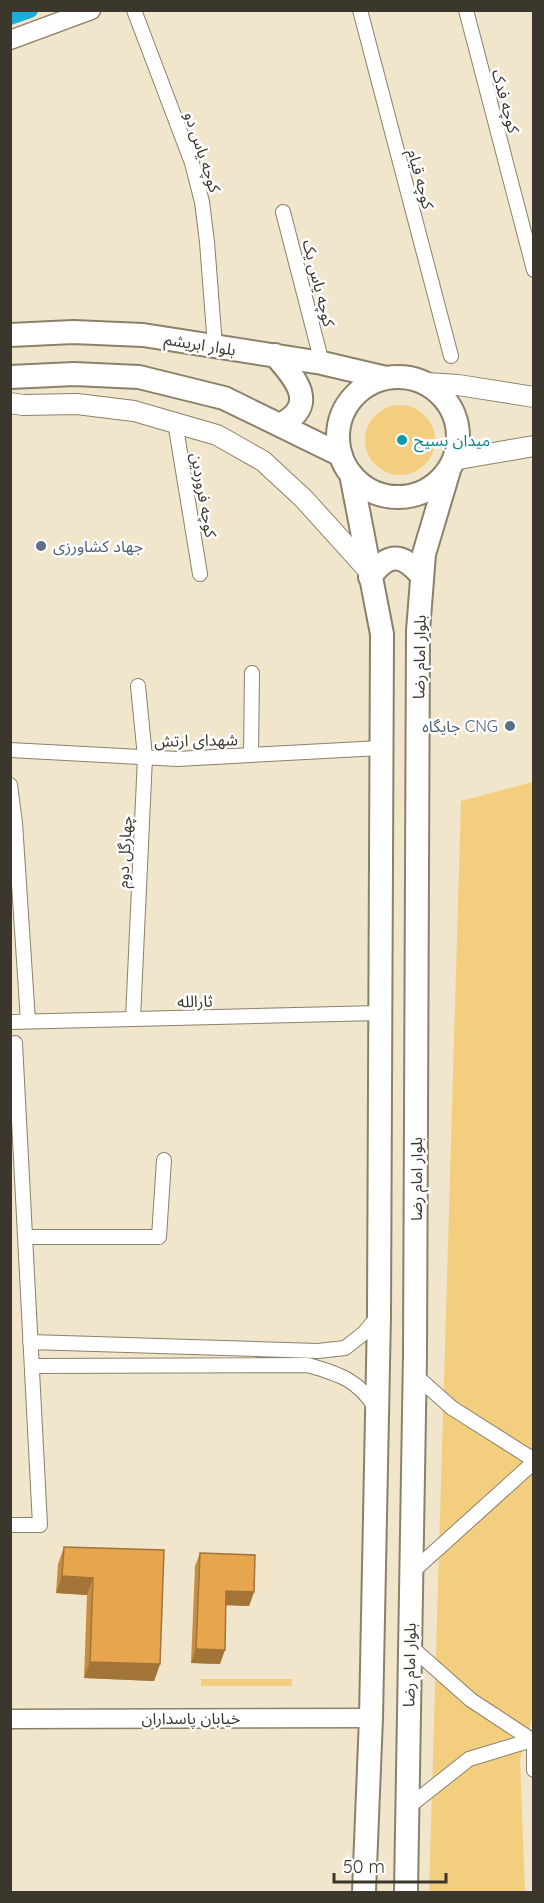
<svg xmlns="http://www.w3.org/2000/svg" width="544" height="1903" viewBox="0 0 544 1903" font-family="Quicksand,'Noto Sans Arabic',sans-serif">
<rect width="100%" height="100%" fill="#f1e5cb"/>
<path fill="#f3ce7f" d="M365 440a35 35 0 1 1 70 0a35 35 0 1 1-70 0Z
M 533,782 L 534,1712 L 520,1759 L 525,1892 L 429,1892 L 461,801 Z
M 201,1679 L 292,1679 L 292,1686 L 201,1686 Z"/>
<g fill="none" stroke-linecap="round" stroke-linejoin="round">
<path stroke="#1aaedb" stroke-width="16" d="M 10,17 L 30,10"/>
<g stroke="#8b8069" stroke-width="16">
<path id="minor" d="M 134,10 L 192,163 L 202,202 L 207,242 L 215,346
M 360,10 L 451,356
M 466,10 L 534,270
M 283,212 L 322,363
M 175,422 L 200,574
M 10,750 L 177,759 L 381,748
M 251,755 L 252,673
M 10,785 L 15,823 L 28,1021
M 133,1019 L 145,757 L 138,686
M 10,1022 L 380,1013
M 25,1237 L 159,1237 L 164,1160
M 30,1342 L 318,1351 L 345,1348 L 364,1333 L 379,1315
M 32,1366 L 308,1365 C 339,1374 359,1380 376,1409
M 415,1375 L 452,1408 L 534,1460
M 10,1525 L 40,1525 L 15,1043
M 411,1573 L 534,1462
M 534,1740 L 534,1770
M 407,1808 L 469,1759 L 532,1740 L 471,1700 L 410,1646"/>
</g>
<g stroke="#8b8069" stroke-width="21">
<path id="tertiary" d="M 10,40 L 91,10
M 10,1719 L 371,1718"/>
</g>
<g stroke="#8b8069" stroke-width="22">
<path id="secondary" d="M 426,383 L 458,385 L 534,397
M 10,403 L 23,405 L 77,404 L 134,411 L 217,435 L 263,461 L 304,499 L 369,571
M 453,460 L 534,446"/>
</g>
<g stroke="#8b8069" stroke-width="26">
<path id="primary" d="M 10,335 L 73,332 L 143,335 L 322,363 L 386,378
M 275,355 C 296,379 319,405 280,425
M 10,377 L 74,374 L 139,377 L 224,398 L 341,455
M338 437a60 60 0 1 1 120 0a60 60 0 1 1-120 0Z
M 351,474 L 382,634 L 379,1315 L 371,1718 L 364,1892
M 370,577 C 389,551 403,554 422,576
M 406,1892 L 415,1354 L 418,631 L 424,554 L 449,470"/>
</g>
<use href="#minor" stroke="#fff" stroke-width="14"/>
<use href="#tertiary" stroke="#fff" stroke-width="18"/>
<use href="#secondary" stroke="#fff" stroke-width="20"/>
<use href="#primary" stroke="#fff" stroke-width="22"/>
</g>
<path fill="#c78e43" d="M 64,1547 L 164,1550 L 160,1664 L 154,1681 L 84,1678 L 87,1595 L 56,1593 L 58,1564 Z
M 200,1553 L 254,1592 L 249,1606 L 226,1605 L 220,1664 L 191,1663 L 195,1566 Z"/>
<path fill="#a27437" d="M 62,1576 L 93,1578 L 87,1595 L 56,1593 Z
M 226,1591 L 254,1592 L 249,1606 L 221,1605 Z
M 196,1649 L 225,1650 L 220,1664 L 191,1663 Z
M 90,1662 L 160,1664 L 154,1681 L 84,1678 Z"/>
<path fill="#e7a54e" stroke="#a27437" stroke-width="1.5" d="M 64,1547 L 164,1550 L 160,1664 L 90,1662 L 93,1578 L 62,1576 Z
M 200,1553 L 255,1555 L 254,1592 L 226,1591 L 225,1650 L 196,1649 Z"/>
<circle fill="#0f9aa8" stroke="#fff" stroke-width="2" cx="402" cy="440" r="6"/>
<g fill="#5c6f8a" stroke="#fff" stroke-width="2">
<circle cx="41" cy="546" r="6"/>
<circle cx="510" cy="726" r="6"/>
</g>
<g text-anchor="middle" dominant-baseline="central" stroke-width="5" stroke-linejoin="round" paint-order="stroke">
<g font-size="16" fill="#3c372d" stroke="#fff">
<text transform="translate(506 101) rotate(75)">کوچه فدک</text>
<text transform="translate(203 152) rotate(72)">کوچه یاس دو</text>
<text transform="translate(421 179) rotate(75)">کوچه قیام</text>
<text transform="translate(319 283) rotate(76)">کوچه یاس یک</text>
<text transform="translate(200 344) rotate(9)">بلوار ابریشم</text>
<text transform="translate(204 495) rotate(80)">کوچه فروردین</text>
<text transform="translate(419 657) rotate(-89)">بلوار امام رضا</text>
<text transform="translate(196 740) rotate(-1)">شهدای ارتش</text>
<text transform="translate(124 852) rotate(-87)">چهارگل دوم</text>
<text transform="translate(195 1001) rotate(-1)">ثارالله</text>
<text transform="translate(416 1179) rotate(-90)">بلوار امام رضا</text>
<text transform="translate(409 1665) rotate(-89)">بلوار امام رضا</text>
<text x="191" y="1718">خیابان پاسداران</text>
</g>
<g font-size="16" fill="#0d838f" stroke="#fff" text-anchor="start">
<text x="414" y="440">میدان بسیح</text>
</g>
<g font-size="16" fill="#4e5e75" stroke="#fff" text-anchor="start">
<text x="53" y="546">جهاد کشاورزی</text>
<text x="498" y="726" text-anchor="end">جایگاه CNG</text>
</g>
</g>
<rect width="544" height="1903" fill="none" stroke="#3c372d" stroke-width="24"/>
<path d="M334 1873v9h112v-9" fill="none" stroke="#3c372d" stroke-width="3"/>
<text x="343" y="1873" font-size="18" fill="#3c372d" stroke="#ffffff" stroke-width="4.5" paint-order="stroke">50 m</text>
</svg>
